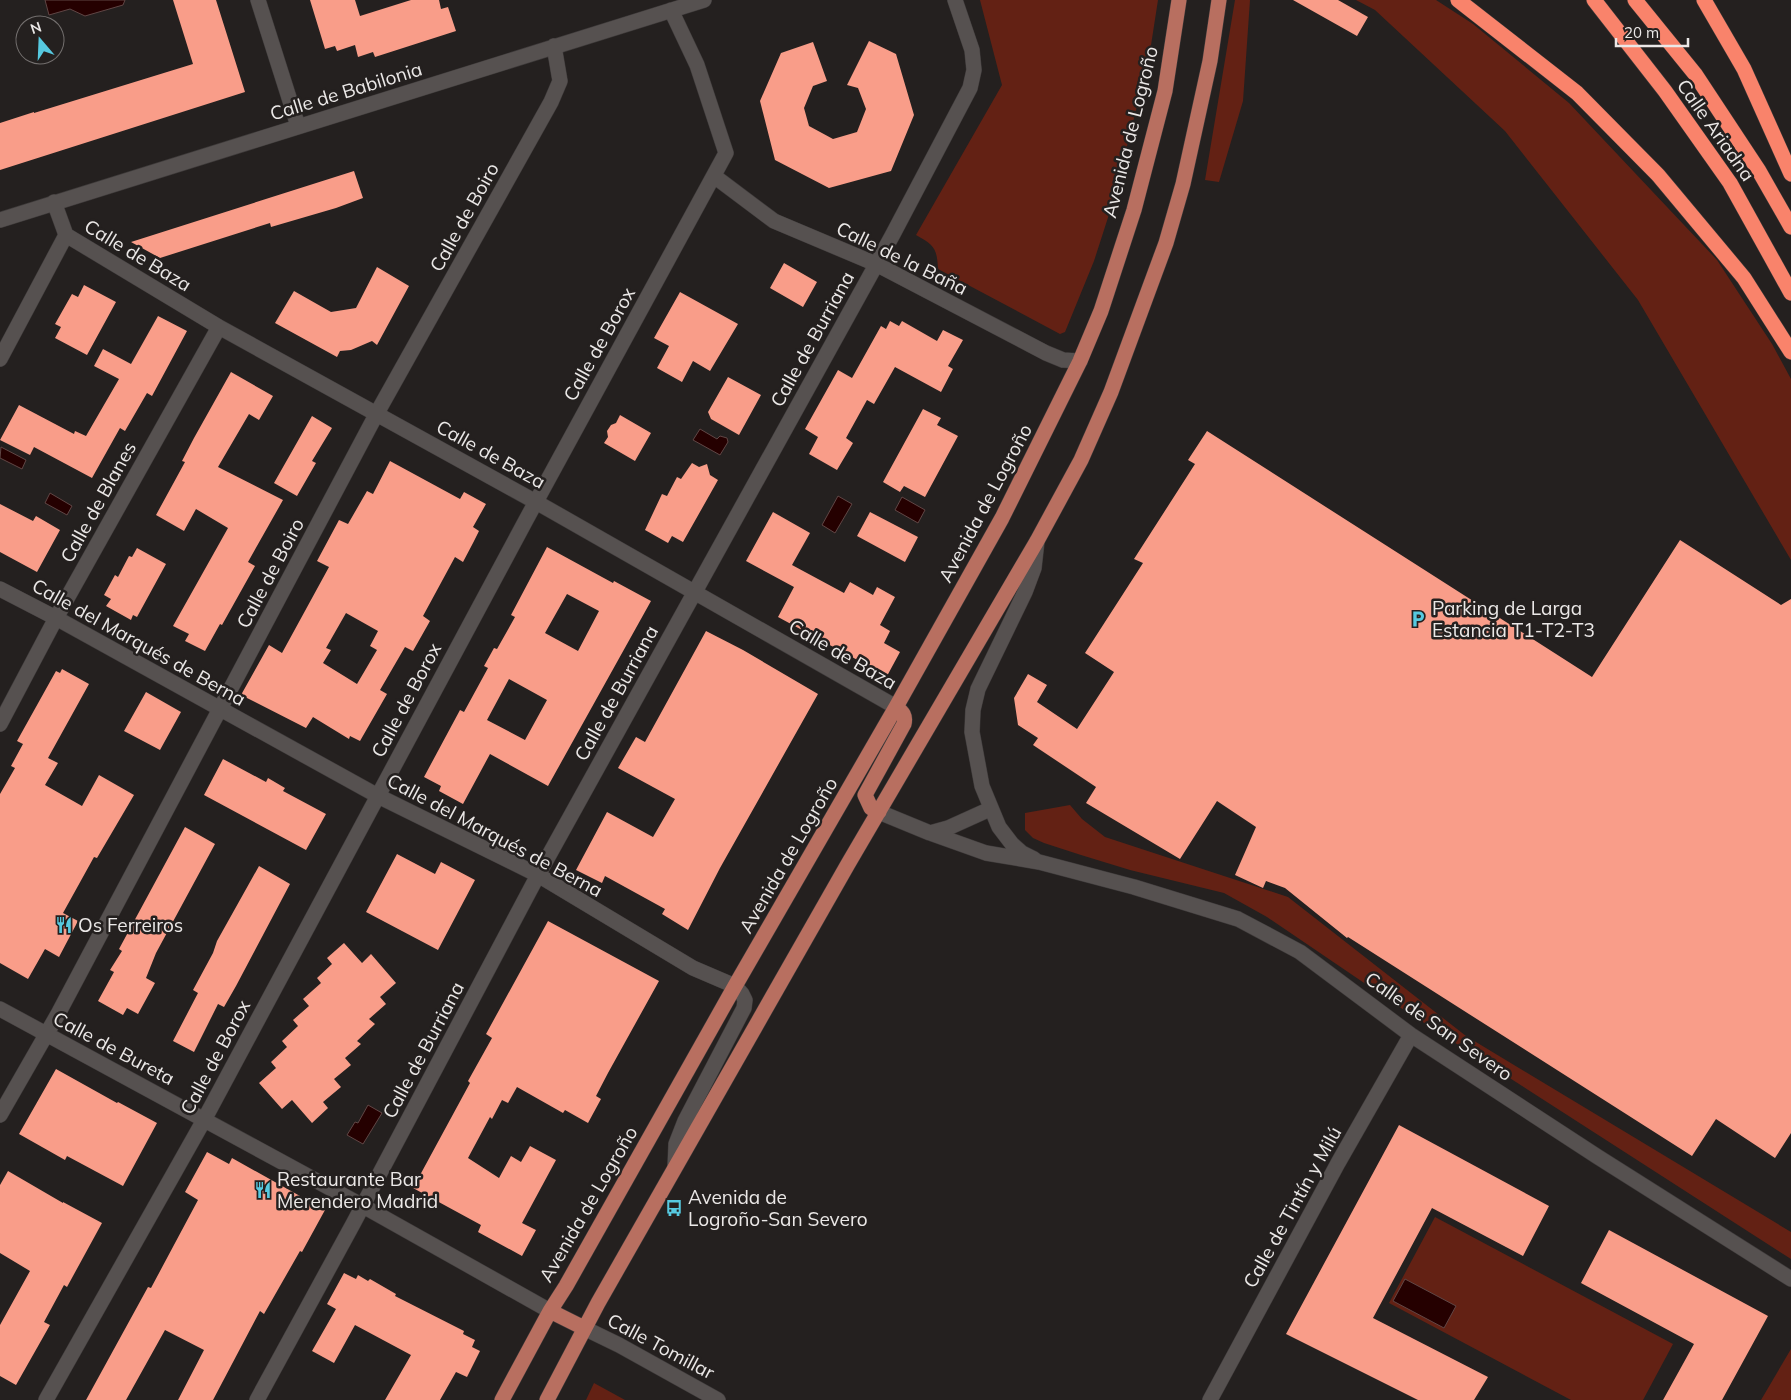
<svg xmlns="http://www.w3.org/2000/svg" width="1791" height="1400" viewBox="0 0 1791 1400" font-family="Mulish,sans-serif">
<rect width="100%" height="100%" fill="#24201f"/>
<path fill="#632114" d="M 980,0 L 1158,0 L 1149,58 L 1113,202 L 1094,261 L 1065,332 L 1060,334 L 938,269 C 937,248 934,245 916,235 L 1002,85 Z
M 1235,0 L 1250,0 L 1243,101 L 1219,182 L 1205,180 Z
M 1356,0 L 1436,0 L 1473,24 L 1569,103 L 1717,260 L 1772,344 L 1791,379 L 1791,560 L 1638,300 L 1505,131 L 1375,10 Z
M 1070,805 L 1082,819 L 1105,837 L 1288,897 L 1466,1036 L 1791,1232 L 1791,1259 L 1401,1008 L 1267,917 L 1224,893 L 1130,870 L 1081,855 L 1044,843 L 1033,838 L 1025,830 L 1025,813 Z
M 1435,1217 L 1673,1344 L 1643,1400 L 1571,1400 L 1389,1303 Z
M 1791,1349 L 1791,1400 L 1761,1400 Z
M 594,1383 L 625,1400 L 586,1400 Z"/>
<path fill="#250000" stroke="#604645" d="M 45,0 L 125,0 L 123,5 L 85,16 L 70,9 L 49,15 Z
M 700,429 L 717,439 L 720,436 L 727,438 L 728,442 L 720,455 L 693,440 Z
M 1,447 L 26,460 L 22,469 L 0,458 Z
M 50,493 L 72,506 L 67,515 L 45,503 Z
M 838,496 L 852,504 L 835,533 L 822,525 Z
M 902,497 L 925,510 L 918,523 L 895,510 Z
M 368,1105 L 382,1113 L 363,1144 L 347,1135 L 355,1122 L 358,1123 Z
M 1405,1279 L 1456,1306 L 1444,1328 L 1393,1301 Z"/>
<path fill="#f99d89" fill-rule="evenodd" d="M 173,0 L 216,0 L 245,92 L 0,170 L 0,123 L 34,112 L 34,113 L 193,64 Z
M 310,0 L 355,0 L 360,16 L 411,0 L 439,0 L 441,9 L 448,7 L 456,31 L 375,57 L 373,52 L 358,57 L 355,45 L 337,51 L 335,46 L 325,49 Z
M 1293,0 L 1338,0 L 1368,17 L 1357,36 Z
M 869,41 L 896,54 L 914,115 L 891,171 L 829,188 L 775,160 L 760,101 L 781,53 L 813,42 L 827,81 L 813,86 L 804,108 L 809,126 L 833,139 L 857,132 L 866,109 L 858,88 L 847,85 Z
M 354,171 L 363,198 L 336,208 L 271,227 L 270,223 L 160,258 L 131,242 Z
M 784,263 L 817,282 L 803,307 L 770,288 Z
M 377,267 L 409,286 L 377,345 L 372,341 L 351,350 L 340,351 L 337,357 L 275,323 L 294,291 L 331,312 L 356,308 Z
M 84,285 L 116,302 L 87,355 L 55,338 L 61,327 L 55,324 L 72,294 L 78,297 Z
M 680,292 L 738,324 L 710,371 L 693,361 L 682,382 L 657,368 L 669,346 L 654,338 Z
M 158,316 L 187,331 L 152,396 L 147,393 L 125,431 L 120,428 L 92,478 L 34,447 L 30,455 L 0,440 L 19,405 L 74,434 L 75,431 L 86,436 L 119,379 L 94,366 L 103,349 L 131,364 Z
M 890,321 L 899,326 L 902,321 L 937,341 L 943,330 L 963,340 L 948,366 L 953,369 L 941,392 L 895,367 L 874,404 L 867,400 L 846,438 L 853,443 L 837,470 L 809,454 L 818,437 L 805,429 L 838,370 L 852,378 L 881,326 L 886,329 Z
M 231,372 L 273,396 L 259,420 L 249,414 L 218,467 L 283,500 L 248,562 L 255,566 L 222,625 L 220,624 L 205,651 L 185,641 L 189,634 L 173,626 L 228,528 L 196,509 L 184,531 L 156,515 L 185,462 L 182,461 L 194,438 Z
M 728,377 L 761,395 L 739,435 L 711,419 L 708,412 Z
M 923,409 L 941,418 L 937,425 L 958,436 L 925,497 L 904,486 L 900,492 L 883,482 Z
M 620,415 L 651,433 L 635,461 L 604,443 L 608,437 L 607,431 L 611,425 L 616,423 Z
M 312,416 L 332,428 L 312,461 L 316,463 L 297,496 L 274,483 Z
M 1207,431 L 1592,677 L 1680,540 L 1781,605 L 1791,599 L 1791,1133 L 1775,1158 L 1716,1119 L 1692,1156 L 1348,937 L 1347,938 L 1285,888 L 1266,881 L 1263,888 L 1235,875 L 1256,827 L 1217,801 L 1180,859 L 1086,803 L 1096,787 L 1033,745 L 1038,738 L 1018,725 L 1014,698 L 1028,674 L 1047,685 L 1037,702 L 1077,729 L 1114,672 L 1085,653 L 1143,563 L 1134,559 L 1195,464 L 1188,460 Z
M 390,461 L 460,499 L 464,492 L 486,504 L 473,527 L 479,531 L 473,543 L 463,562 L 455,557 L 423,616 L 430,621 L 413,651 L 405,647 L 380,690 L 387,694 L 360,741 L 350,736 L 349,739 L 313,717 L 306,728 L 241,695 L 269,645 L 282,653 L 329,567 L 317,561 L 339,520 L 348,524 L 367,491 L 373,494 ZM 346,613 L 378,631 L 370,646 L 377,650 L 357,684 L 323,663 L 331,650 L 326,648 Z
M 692,463 L 699,467 L 707,464 L 710,475 L 718,480 L 683,542 L 672,536 L 668,543 L 645,530 L 662,494 L 667,496 L 677,477 L 681,479 Z
M 0,504 L 33,521 L 36,516 L 60,530 L 37,572 L 0,552 Z
M 773,512 L 810,533 L 792,565 L 844,593 L 850,582 L 873,595 L 877,587 L 895,597 L 880,625 L 890,631 L 884,643 L 900,652 L 887,676 L 778,617 L 794,587 L 746,561 Z
M 870,512 L 918,537 L 905,562 L 857,536 Z
M 547,547 L 613,583 L 614,581 L 651,601 L 548,786 L 490,754 L 463,804 L 439,791 L 441,786 L 424,777 L 460,710 L 464,712 L 488,668 L 484,666 L 494,648 L 497,649 L 515,617 L 511,615 ZM 567,594 L 599,611 L 578,651 L 545,633 ZM 509,679 L 547,700 L 525,740 L 487,720 Z
M 137,548 L 166,564 L 137,617 L 133,615 L 131,620 L 106,606 L 111,599 L 104,595 L 115,575 L 118,577 L 129,556 L 132,557 Z
M 706,631 L 743,650 L 818,694 L 720,868 L 688,930 L 662,914 L 665,909 L 605,876 L 602,883 L 576,870 L 607,812 L 653,837 L 675,799 L 618,768 L 636,737 L 645,742 Z
M 62,669 L 89,684 L 48,758 L 58,763 L 45,785 L 82,806 L 99,775 L 134,795 L 97,858 L 94,857 L 63,913 L 78,921 L 59,957 L 45,949 L 28,979 L 0,963 L 0,794 L 15,768 L 11,766 L 23,744 L 17,741 L 56,671 L 60,673 Z
M 146,692 L 181,712 L 160,750 L 124,731 Z
M 223,759 L 266,782 L 268,778 L 285,788 L 283,791 L 326,814 L 306,850 L 204,795 Z
M 185,827 L 215,844 L 156,953 L 146,978 L 155,983 L 138,1014 L 127,1008 L 123,1015 L 98,1001 L 114,972 L 110,970 L 122,951 L 119,949 Z
M 397,854 L 435,874 L 441,862 L 475,880 L 438,950 L 366,912 Z
M 259,866 L 290,884 L 236,986 L 224,1007 L 218,1004 L 194,1052 L 173,1041 L 198,993 L 193,990 L 213,953 L 217,941 Z
M 548,921 L 659,981 L 608,1073 L 596,1096 L 601,1099 L 588,1123 L 565,1110 L 563,1113 L 517,1087 L 508,1103 L 502,1100 L 492,1119 L 490,1117 L 468,1158 L 499,1178 L 511,1156 L 521,1162 L 530,1146 L 556,1160 L 522,1223 L 536,1230 L 522,1256 L 478,1232 L 481,1225 L 413,1188 L 470,1083 L 468,1081 L 492,1038 L 486,1034 Z
M 344,943 L 362,963 L 371,954 L 396,983 L 380,997 L 386,1004 L 369,1019 L 375,1024 L 357,1041 L 361,1044 L 345,1058 L 351,1065 L 334,1079 L 341,1087 L 323,1102 L 328,1108 L 312,1123 L 292,1100 L 282,1109 L 259,1083 L 276,1068 L 271,1062 L 287,1047 L 282,1041 L 298,1026 L 293,1020 L 309,1006 L 303,999 L 321,983 L 317,978 L 332,964 L 327,958 Z
M 56,1069 L 117,1103 L 118,1102 L 157,1123 L 123,1186 L 67,1156 L 65,1160 L 19,1134 Z
M 1399,1125 L 1549,1206 L 1523,1256 L 1432,1208 L 1373,1318 L 1488,1377 L 1474,1400 L 1418,1400 L 1286,1334 Z
M 207,1152 L 229,1164 L 232,1158 L 325,1210 L 302,1252 L 300,1251 L 264,1314 L 260,1311 L 213,1400 L 178,1400 L 204,1350 L 165,1330 L 126,1400 L 86,1400 L 148,1287 L 151,1288 L 198,1200 L 185,1192 Z
M 8,1171 L 63,1203 L 63,1202 L 102,1223 L 67,1287 L 64,1285 L 44,1322 L 50,1325 L 16,1385 L 0,1376 L 0,1325 L 30,1271 L 0,1253 L 0,1185 Z
M 1609,1230 L 1768,1316 L 1722,1400 L 1663,1400 L 1694,1344 L 1581,1283 Z
M 344,1273 L 356,1279 L 358,1275 L 368,1281 L 370,1279 L 396,1294 L 395,1296 L 464,1331 L 463,1334 L 475,1340 L 472,1347 L 480,1351 L 467,1377 L 456,1372 L 440,1400 L 385,1400 L 411,1355 L 355,1325 L 334,1363 L 312,1351 L 336,1309 L 327,1304 Z"/>
<g fill="none" stroke-linecap="round" stroke-linejoin="round">
<g stroke="#3e3a3a" stroke-width="16">
<path id="minor" d="M 258,0 L 298,126
M 714,176 L 774,221 L 876,264 L 1046,353 L 1063,360 L 1080,361
M 54,202 L 66,235
M 0,220 L 704,0
M 66,235 L 219,327 L 536,502 L 896,707
M 0,359 L 66,235
M 0,589 L 56,618 L 378,796 L 538,875 L 693,968 L 735,986 L 742,994 L 745,1000 L 744,1008 L 685,1121 L 676,1144 L 675,1167
M 0,724 L 56,618 L 219,327
M 879,812 L 930,833 L 986,853 L 1039,862 L 1134,887 L 1238,919 L 1300,952 L 1411,1035 L 1598,1157 L 1791,1279
M 930,833 L 948,828 L 990,809
M 1034,859 L 1022,853 L 1012,844 L 999,827 L 982,786 L 972,732 L 973,710 L 978,689 L 1025,592 L 1034,568 L 1037,541
M 0,1009 L 363,1206 L 550,1311
M 0,1115 L 58,1014 L 377,413 L 551,102 L 560,81 L 554,46
M 584,1328 L 619,1345 L 718,1400
M 46,1400 L 204,1120 L 526,520 L 726,153 L 697,65 L 671,10
M 257,1400 L 353,1224 L 538,875 L 892,236 L 970,88 L 974,70 L 972,50 L 955,0
M 1210,1400 L 1338,1163 L 1411,1035"/>
</g>
<g stroke="#3e3a3a" stroke-width="16">
<path id="major" d="M 879,812 L 871,808 L 865,795 L 904,724 C 906,716 903,712 896,707
M 550,1311 L 584,1328
M 502,1400 L 550,1311 L 566,1286 L 735,986 L 896,707 L 1002,518 L 1080,361 L 1101,311 L 1134,210 L 1165,91 L 1179,0
M 547,1400 L 598,1303 L 848,864 L 1037,541 L 1081,460 L 1111,392 L 1166,243 L 1183,184 L 1210,61 L 1219,0"/>
</g>
<g stroke="#3e3a3a" stroke-width="16">
<path id="highway" d="M 1458,0 L 1577,93 L 1658,175 L 1744,278 L 1791,352
M 1594,0 L 1665,91 L 1730,183 L 1791,293
M 1635,0 L 1695,74 L 1759,171 L 1791,227
M 1704,0 L 1744,69 L 1791,174"/>
</g>
<use href="#minor" stroke="#565150" stroke-width="15"/>
<use href="#major" stroke="#b86f60" stroke-width="15"/>
<use href="#highway" stroke="#f9836b" stroke-width="15"/>
</g>
<defs>
<g id="parking-bare" transform="scale(1.35)"><path d="M-3.5-5.5H1a3.5 3.5 0 0 1 0 7H-1V5.5H-3.5ZM-1-3.4V-.6H.8a1.4 1.4 0 0 0 0-2.8Z" fill="#56c9e0" stroke="#24201f" stroke-width="2.5" paint-order="stroke"/></g>
<g id="restaurant-bare" transform="scale(1.35)"><path d="M-5-6h1v4h1v-4h1v4h1v-4h1v5L-1.5 .5V6h-2V.5L-5-1ZM5-6V6H3V1.5H1.5Q1.5-4 5-6Z" fill="#56c9e0" stroke="#24201f" stroke-width="2.5" paint-order="stroke"/></g>
<g id="bus-bare" transform="scale(1.35)"><path d="M-5-6H5V4H4V6H2V4H-2V6H-4V4H-5ZM-3.5-4V0h7V-4ZM-3.5 1.2v1.5H-2V1.2ZM2 1.2v1.5H3.5V1.2Z" fill="#56c9e0" stroke="#24201f" stroke-width="2.5" paint-order="stroke"/></g>
</defs>
<g fill-rule="evenodd">
<use href="#parking-bare" x="1418" y="619"/>
<use href="#restaurant-bare" x="64" y="925"/>
<use href="#restaurant-bare" x="263" y="1190"/>
<use href="#bus-bare" x="674" y="1208"/>
</g>
<g text-anchor="middle" dominant-baseline="central" stroke-width="5" stroke-linejoin="round" paint-order="stroke">
<g font-size="19" fill="#ebe8e7" stroke="#24201f">
<text transform="translate(346 91) rotate(-17)">Calle de Babilonia</text>
<text transform="translate(1716 130) rotate(55)">Calle Ariadna</text>
<text transform="translate(1130 132) rotate(-76)">Avenida de Logroño</text>
<text transform="translate(464 217) rotate(-61)">Calle de Boiro</text>
<text transform="translate(138 255) rotate(31)">Calle de Baza</text>
<text transform="translate(902 258) rotate(26)">Calle de la Baña</text>
<text transform="translate(812 339) rotate(-61)">Calle de Burriana</text>
<text transform="translate(599 344) rotate(-61)">Calle de Borox</text>
<text transform="translate(491 454) rotate(29)">Calle de Baza</text>
<text transform="translate(98 502) rotate(-61)">Calle de Blanes</text>
<text transform="translate(985 503) rotate(-62)">Avenida de Logroño</text>
<text transform="translate(270 573) rotate(-62)">Calle de Boiro</text>
<text transform="translate(139 642) rotate(29)">Calle del Marqués de Berna</text>
<text transform="translate(843 654) rotate(30)">Calle de Baza</text>
<text transform="translate(616 693) rotate(-61)">Calle de Burriana</text>
<text transform="translate(406 700) rotate(-62)">Calle de Borox</text>
<text transform="translate(495 835) rotate(28)">Calle del Marqués de Berna</text>
<text transform="translate(788 855) rotate(-60)">Avenida de Logroño</text>
<text transform="translate(1439 1026) rotate(35)">Calle de San Severo</text>
<text transform="translate(114 1048) rotate(28)">Calle de Bureta</text>
<text transform="translate(423 1050) rotate(-62)">Calle de Burriana</text>
<text transform="translate(215 1057) rotate(-62)">Calle de Borox</text>
<text transform="translate(588 1204) rotate(-60)">Avenida de Logroño</text>
<text transform="translate(1292 1207) rotate(-61)">Calle de Tintín y Milú</text>
<text transform="translate(661 1346) rotate(28)">Calle Tomillar</text>
</g>
<g font-size="19" fill="#ebe8e7" stroke="#24201f" text-anchor="start">
<text x="1432" y="608">Parking de Larga<tspan x="1432" dy="22">Estancia T1-T2-T3</tspan></text>
<text x="78" y="925">Os Ferreiros</text>
<text x="277" y="1179">Restaurante Bar<tspan x="277" dy="22">Merendero Madrid</tspan></text>
<text x="688" y="1197">Avenida de<tspan x="688" dy="22">Logroño-San Severo</tspan></text>
</g>
</g>
<g transform="translate(40 40) rotate(341)"><circle r="24" fill="#24201f" stroke="#74706f"/>
<path d="M0-4L9 19L0 12L-9 19Z" fill="#56c9e0"/>
<text y="-8" font-size="14" font-weight="bold" text-anchor="middle" fill="#ebe8e7">N</text>
</g>
<path d="M1616 38v8h72v-8" fill="none" stroke="#ebe8e7" stroke-width="2.5"/>
<text x="1624" y="38" font-size="15" fill="#ebe8e7" stroke="#24201f" stroke-width="4" paint-order="stroke">20 m</text>
</svg>
